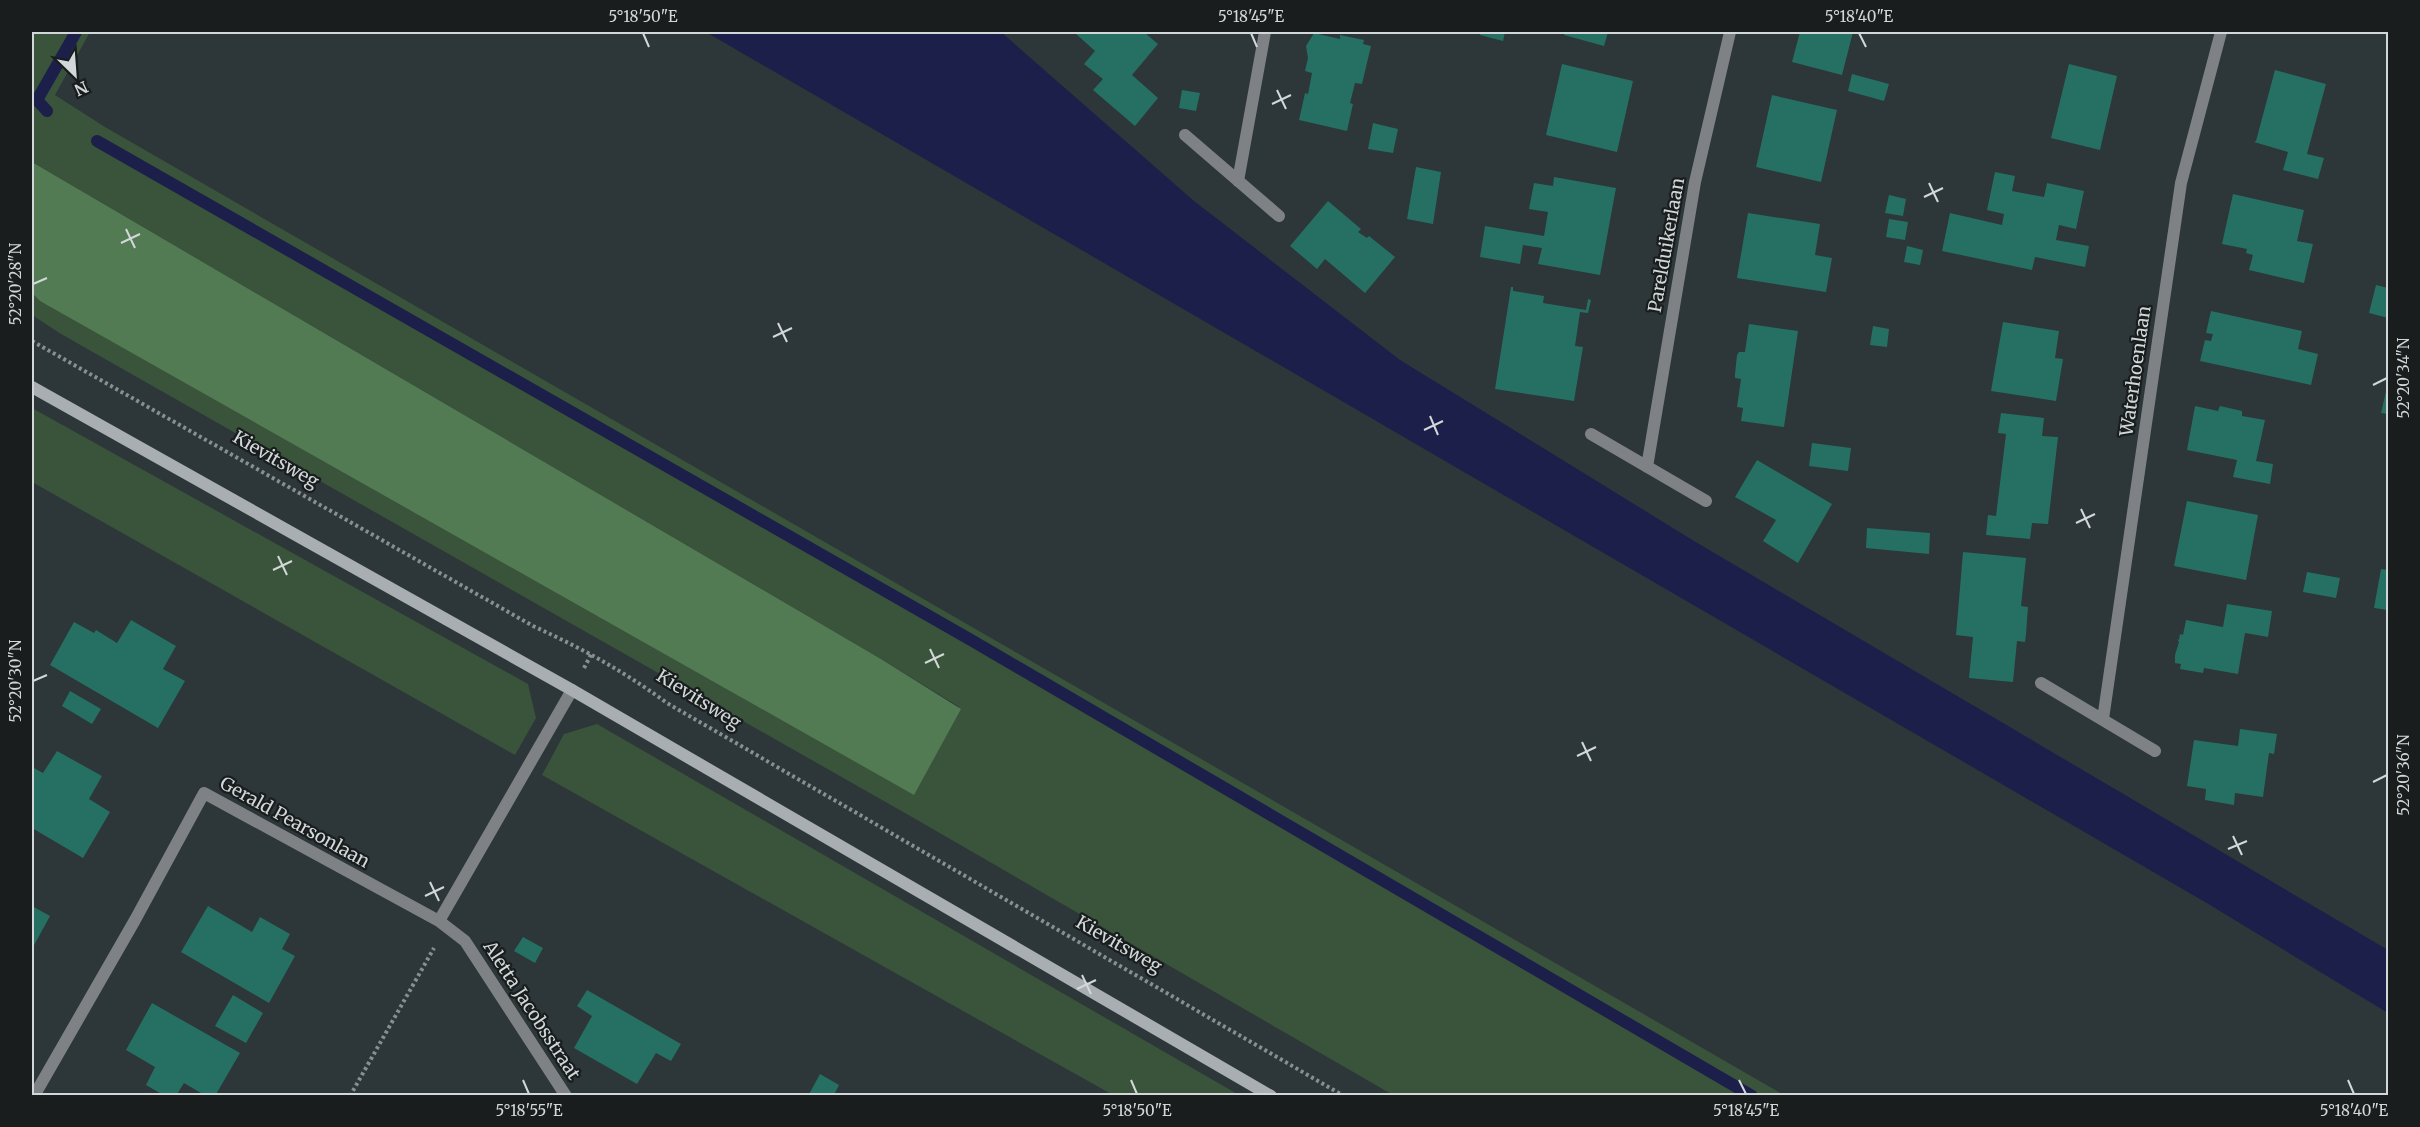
<svg xmlns="http://www.w3.org/2000/svg" width="2420" height="1127" viewBox="0 0 2420 1127" font-family="Merriweather,serif">
<rect width="100%" height="100%" fill="#2d3638"/>
<path fill="#39543a" d="M 32,32 L 90,32 L 55,95 L 105,127 L 1784,1095 L 1393,1095 L 905,813 L 61,334 L 32,315 L 32,293 L 41,301 L 961,708 L 881,659 L 32,162 Z
M 32,408 L 528,684 L 536,718 L 515,755 L 32,482 Z
M 597,724 L 1239,1095 L 1113,1095 L 542,775 L 564,734 Z"/>
<path fill="#527b53" d="M 32,162 L 881,659 L 961,709 L 914,795 L 40,301 L 32,293 Z"/>
<path fill="#1c1f49" d="M 706,32 L 1001,32 L 1194,201 L 1400,360 L 1694,541 L 2388,950 L 2388,1013 L 2205,902 Z"/>
<g fill="none" stroke-linecap="round" stroke-linejoin="round">
<path stroke="#1c1f49" stroke-width="12" d="M 47,111 L 37,100 L 76,32
M 97,141 L 971,640 L 1752,1096"/>
</g>
<path fill="#257062" d="M 1077,32 L 1144,32 L 1158,44 L 1132,75 L 1158,98 L 1135,126 L 1093,90 L 1103,79 L 1084,64 L 1095,51 L 1075,33 Z
M 1481,32 L 1505,32 L 1503,41 L 1480,35 Z
M 1565,32 L 1608,32 L 1604,46 L 1564,35 Z
M 1800,32 L 1853,32 L 1842,75 L 1792,62 Z
M 1314,33 L 1340,39 L 1340,35 L 1364,40 L 1363,44 L 1371,46 L 1362,84 L 1355,83 L 1350,103 L 1353,104 L 1347,131 L 1299,120 L 1305,93 L 1308,94 L 1312,73 L 1305,71 L 1308,58 L 1306,46 Z
M 1562,64 L 1633,81 L 1617,152 L 1546,135 Z
M 2069,64 L 2117,76 L 2100,150 L 2051,138 Z
M 2275,70 L 2326,84 L 2307,154 L 2324,158 L 2318,179 L 2283,170 L 2288,152 L 2254,142 L 2256,141 Z
M 1852,74 L 1889,84 L 1884,101 L 1848,91 Z
M 1182,90 L 1200,93 L 1196,111 L 1179,108 Z
M 1772,95 L 1837,110 L 1821,182 L 1756,167 Z
M 1373,123 L 1398,129 L 1393,153 L 1368,149 Z
M 1416,167 L 1441,172 L 1433,224 L 1407,219 Z
M 1995,172 L 2015,176 L 2012,191 L 2044,197 L 2047,183 L 2084,191 L 2076,229 L 2059,225 L 2056,240 L 2089,246 L 2085,267 L 2035,257 L 2032,270 L 1942,251 L 1950,213 L 2002,225 L 2004,214 L 1987,210 Z
M 1554,177 L 1616,188 L 1600,275 L 1538,264 L 1542,248 L 1523,245 L 1520,264 L 1480,257 L 1485,226 L 1544,236 L 1548,212 L 1529,209 L 1534,183 L 1553,186 Z
M 2233,194 L 2304,210 L 2297,241 L 2313,244 L 2304,283 L 2249,270 L 2253,255 L 2246,253 L 2247,249 L 2222,244 Z
M 1889,195 L 1906,199 L 1903,216 L 1885,213 Z
M 1328,201 L 1361,229 L 1358,232 L 1367,238 L 1369,236 L 1395,257 L 1365,293 L 1325,259 L 1317,269 L 1290,246 Z
M 1748,213 L 1820,224 L 1815,255 L 1832,258 L 1826,292 L 1737,278 Z
M 1889,219 L 1908,222 L 1905,240 L 1886,237 Z
M 1907,246 L 1923,250 L 1920,265 L 1904,262 Z
M 2376,285 L 2388,288 L 2388,318 L 2369,313 Z
M 1511,287 L 1513,287 L 1513,291 L 1544,296 L 1543,303 L 1586,310 L 1588,299 L 1591,300 L 1588,313 L 1580,312 L 1575,346 L 1583,347 L 1574,401 L 1495,389 Z
M 2211,311 L 2302,331 L 2298,349 L 2318,354 L 2311,385 L 2200,361 L 2205,340 L 2211,341 L 2213,334 L 2206,333 Z
M 2003,322 L 2059,331 L 2055,358 L 2063,359 L 2056,401 L 1991,391 Z
M 1749,324 L 1798,331 L 1784,427 L 1741,421 L 1743,408 L 1737,407 L 1741,379 L 1735,378 L 1735,374 L 1737,355 L 1739,352 L 1745,352 Z
M 1873,326 L 1889,329 L 1887,347 L 1870,345 Z
M 2388,383 L 2388,414 L 2381,413 Z
M 2195,406 L 2218,411 L 2220,406 L 2242,411 L 2242,416 L 2265,420 L 2256,461 L 2273,464 L 2270,484 L 2233,477 L 2237,460 L 2187,450 Z
M 2001,413 L 2044,418 L 2042,436 L 2058,437 L 2048,524 L 2032,523 L 2030,539 L 1986,535 L 1988,515 L 1996,516 L 2006,434 L 1998,433 Z
M 1812,443 L 1851,448 L 1848,471 L 1809,466 Z
M 1757,460 L 1832,504 L 1798,563 L 1763,541 L 1776,520 L 1735,497 Z
M 2187,501 L 2258,515 L 2246,580 L 2174,566 Z
M 1867,528 L 1930,533 L 1929,554 L 1866,548 Z
M 1963,552 L 2026,558 L 2021,606 L 2028,607 L 2026,634 L 2025,642 L 2017,641 L 2013,682 L 1969,678 L 1973,637 L 1956,635 Z
M 2381,569 L 2388,570 L 2388,610 L 2374,608 Z
M 2307,572 L 2340,578 L 2336,598 L 2303,592 Z
M 2227,604 L 2272,611 L 2268,637 L 2245,633 L 2238,674 L 2204,668 L 2203,673 L 2180,669 L 2181,664 L 2175,663 L 2175,655 L 2179,642 L 2177,639 L 2179,640 L 2180,634 L 2183,635 L 2186,620 L 2223,627 Z
M 131,620 L 176,646 L 163,669 L 185,681 L 158,728 L 50,665 L 74,622 L 94,633 L 96,630 L 117,643 Z
M 70,691 L 101,709 L 92,724 L 62,706 Z
M 2240,729 L 2277,734 L 2274,754 L 2269,753 L 2263,797 L 2235,793 L 2234,805 L 2205,800 L 2206,789 L 2187,786 L 2194,740 L 2238,746 Z
M 57,751 L 102,776 L 89,799 L 110,812 L 83,858 L 32,828 L 32,767 L 43,773 Z
M 32,906 L 50,916 L 32,949 Z
M 208,906 L 252,932 L 260,917 L 290,934 L 282,949 L 295,956 L 269,1003 L 181,952 Z
M 523,937 L 543,948 L 535,963 L 514,951 Z
M 587,990 L 681,1044 L 671,1061 L 656,1053 L 637,1084 L 574,1048 L 592,1016 L 577,1006 Z
M 233,995 L 263,1013 L 246,1043 L 215,1026 Z
M 152,1003 L 240,1053 L 215,1096 L 206,1096 L 184,1083 L 176,1096 L 165,1096 L 146,1085 L 155,1067 L 126,1050 Z
M 820,1074 L 839,1085 L 835,1093 L 839,1096 L 808,1096 Z"/>
<g fill="none" stroke-linecap="round" stroke-linejoin="round">
<path stroke="#878f90" stroke-width="4" stroke-dasharray="3 3" stroke-linecap="butt" d="M 32,341 L 533,626 C 583,649 622,670 667,703 L 1344,1096
M 584,668 L 592,653
M 350,1096 L 434,948"/>
<path stroke="#7f8285" stroke-width="12" d="M 1185,135 L 1279,216
M 1238,181 L 1265,32
M 1591,434 L 1706,501
M 1647,467 L 1695,182 L 1730,32
M 2041,683 L 2155,751
M 2103,719 L 2181,183 L 2221,32
M 439,921 L 465,941 L 566,1096
M 34,1096 L 135,920 L 204,793 L 439,921 L 572,690"/>
<path stroke="#a8aeb2" stroke-width="12" d="M 32,387 L 572,690 L 1271,1096"/>
</g>
<path fill="none" stroke="#d2d8d9" stroke-width="2" d="M 643,33 L 649,47M 1251,33 L 1257,47M 1859,33 L 1866,47M 1277,90 L 1286,109M 1272,104 L 1291,95M 1929,183 L 1938,202M 1924,197 L 1943,188M 126,229 L 135,248M 121,243 L 140,234M 33,284 L 47,278M 778,323 L 787,342M 773,337 L 792,328M 2373,385 L 2387,378M 1430,416 L 1438,435M 1424,430 L 1443,421M 2081,509 L 2090,528M 2076,523 L 2095,514M 278,556 L 287,575M 273,570 L 292,561M 930,649 L 939,668M 925,663 L 944,654M 33,681 L 47,675M 1582,742 L 1591,761M 1577,756 L 1596,747M 2373,782 L 2387,775M 2233,836 L 2242,855M 2228,849 L 2247,841M 430,882 L 439,901M 425,896 L 444,887M 1082,975 L 1091,994M 1077,989 L 1096,980M 523,1080 L 529,1094M 1131,1080 L 1137,1094M 1739,1080 L 1746,1094M 2348,1080 L 2354,1094"/>
<g text-anchor="middle" dominant-baseline="central" stroke-width="4.5" stroke-linejoin="round" paint-order="stroke">
<g font-size="18" fill="#d2d8d9" stroke="#191d1e">
<text transform="translate(1666 245) rotate(-80)">Parelduikerlaan</text>
<text transform="translate(2135 371) rotate(-82)">Waterhoenlaan</text>
<text transform="translate(276 459) rotate(30)">Kievitsweg</text>
<text transform="translate(699 699) rotate(32)">Kievitsweg</text>
<text transform="translate(295 822) rotate(29)">Gerald Pearsonlaan</text>
<text transform="translate(1119 944) rotate(30)">Kievitsweg</text>
<text transform="translate(532 1010) rotate(57)">Aletta Jacobsstraat</text>
</g>
</g>
<rect width="2420" height="1127" fill="none" stroke="#191d1e" stroke-width="66"/>
<g transform="translate(75 75) rotate(155)" stroke="#191d1e" stroke-width="4.5" paint-order="stroke">
<path d="M0-4.5L10 22L0 15L-10 22Z" fill="#d2d8d9"/>
<text y="-9" font-size="16" font-weight="bold" text-anchor="middle" fill="#d2d8d9">N</text>
</g>
<rect x="33" y="33" width="2354" height="1061" fill="none" stroke="#d2d8d9" stroke-width="2"/>
<g font-size="15" text-anchor="middle" fill="#d2d8d9">
<text x="643" y="22">5°18'50"E</text>
<text x="1251" y="22">5°18'45"E</text>
<text x="1859" y="22">5°18'40"E</text>
<text transform="translate(16 284) rotate(-90)" y="5">52°20'28"N</text>
<text transform="translate(2404 378) rotate(-90)" y="5">52°20'34"N</text>
<text transform="translate(16 681) rotate(-90)" y="5">52°20'30"N</text>
<text transform="translate(2404 775) rotate(-90)" y="5">52°20'36"N</text>
<text x="529" y="1116">5°18'55"E</text>
<text x="1137" y="1116">5°18'50"E</text>
<text x="1746" y="1116">5°18'45"E</text>
<text x="2354" y="1116">5°18'40"E</text>
</g>
</svg>
